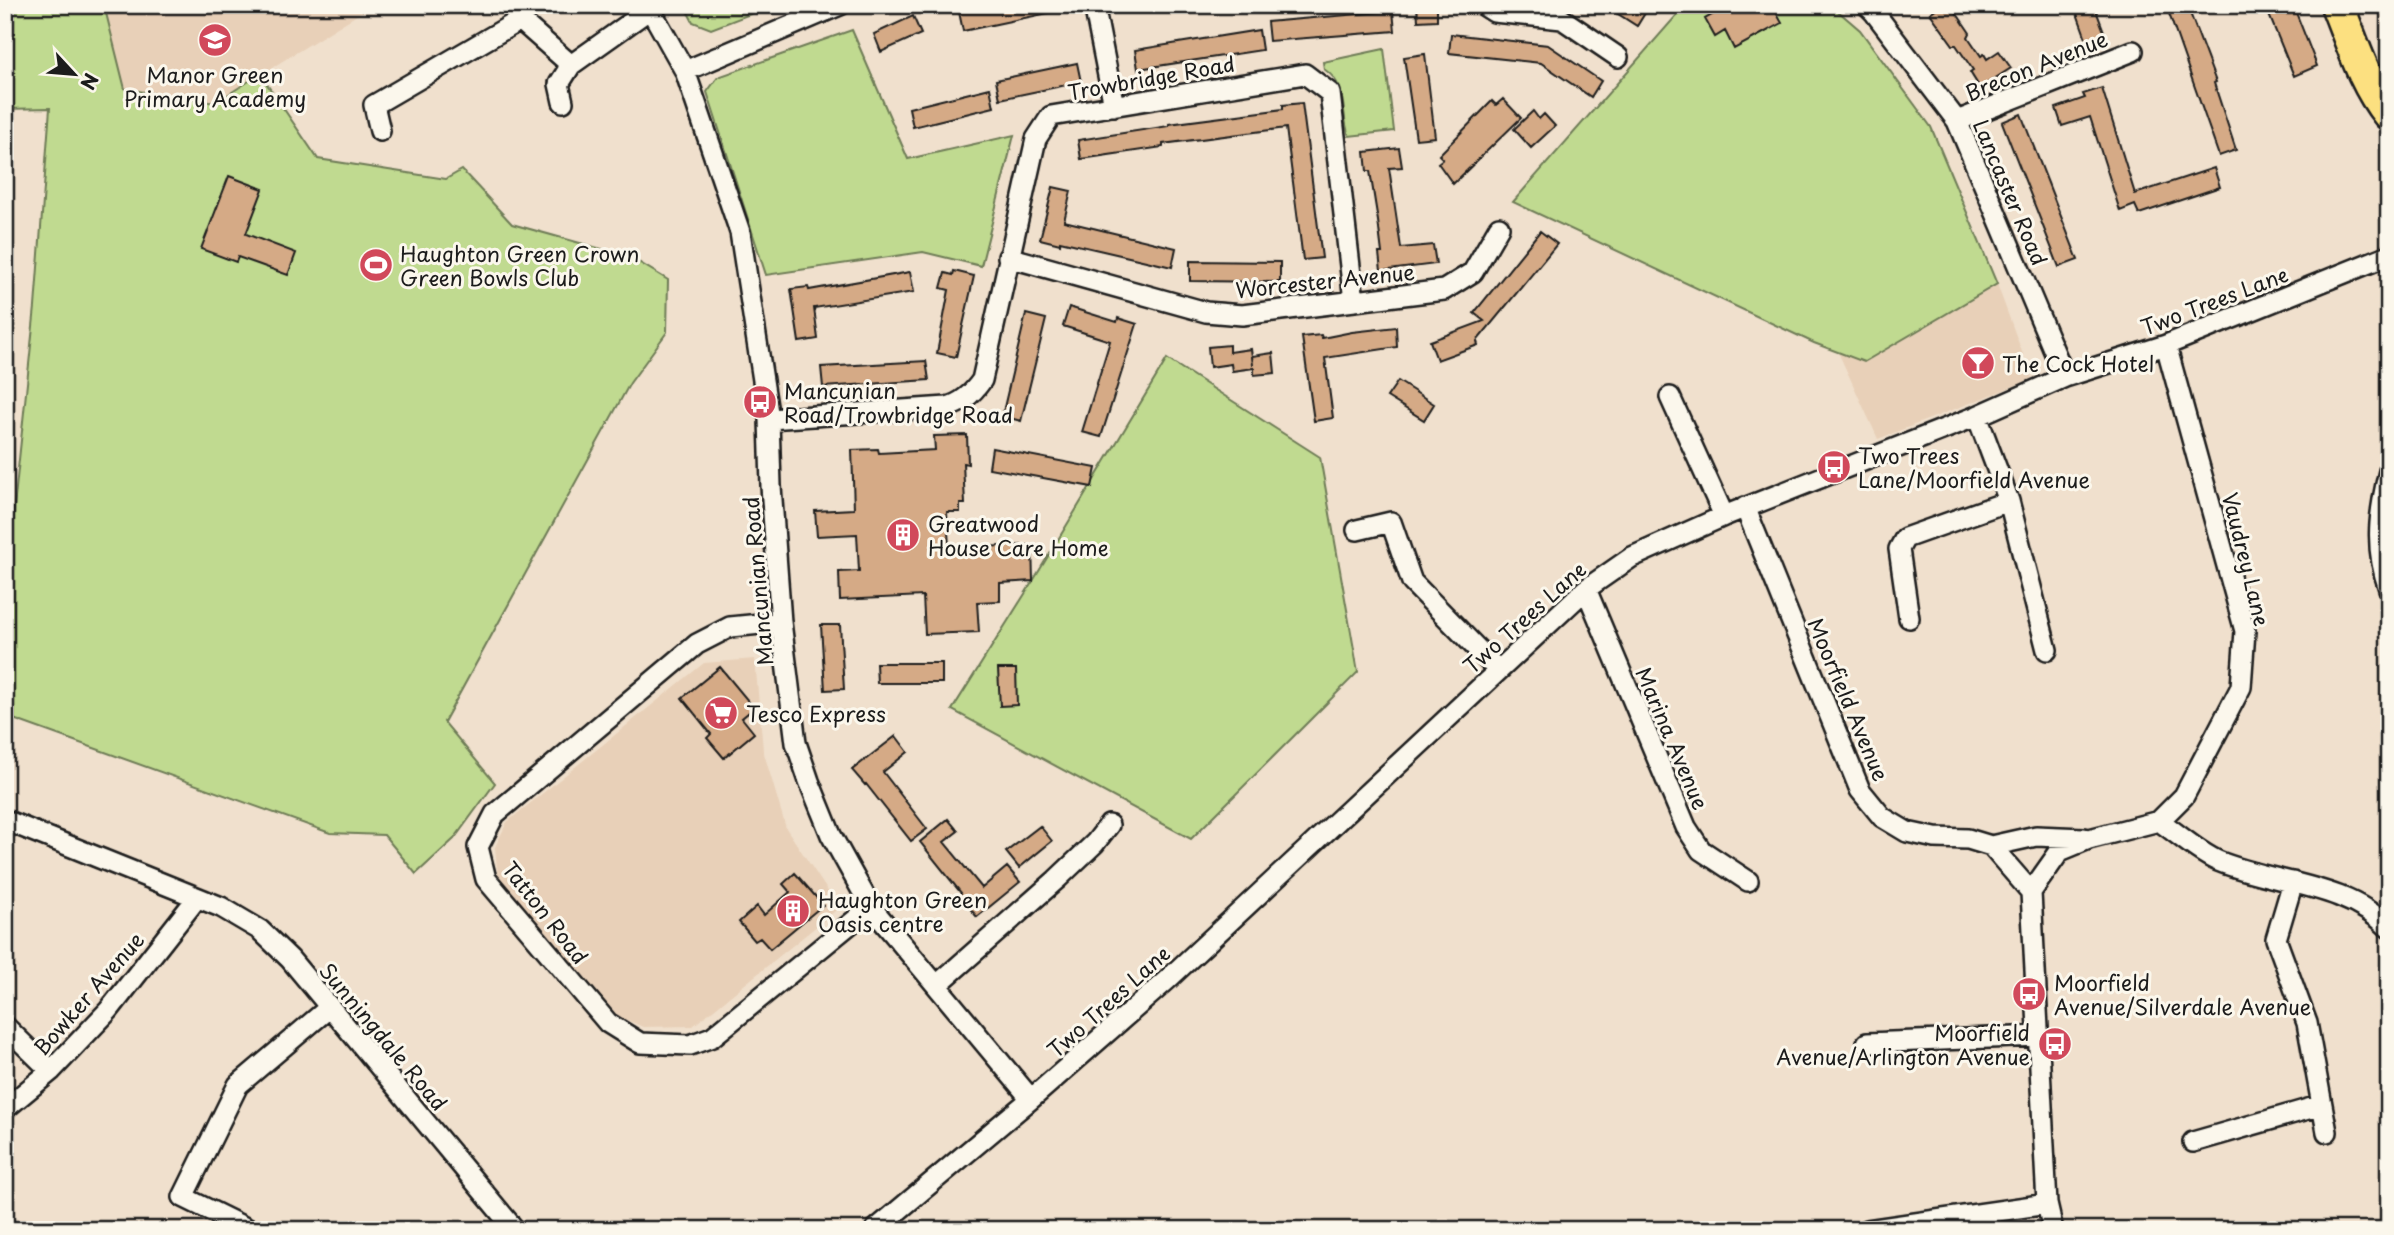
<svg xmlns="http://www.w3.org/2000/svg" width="2394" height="1235" viewBox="0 0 2394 1235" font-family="'Playpen Sans',sans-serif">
<rect width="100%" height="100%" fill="#f0e0cd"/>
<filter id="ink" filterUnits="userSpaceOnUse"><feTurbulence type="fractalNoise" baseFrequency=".0143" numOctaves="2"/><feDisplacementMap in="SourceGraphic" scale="14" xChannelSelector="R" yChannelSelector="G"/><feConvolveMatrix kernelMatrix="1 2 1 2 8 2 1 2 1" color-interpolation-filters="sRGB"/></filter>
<g filter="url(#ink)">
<path fill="#e8d0b8" d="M 104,5 L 373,5 L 215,103 L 124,89 Z
M 1997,284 L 2032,379 L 1878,439 L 1838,352 L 1864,362 Z
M 755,659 L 763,750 L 786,828 L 839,908 L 693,1026 L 643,1027 L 608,1012 L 498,879 L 495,847 L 507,822 L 704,663 Z"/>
<path fill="#c0da90" stroke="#6e7b56" stroke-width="2" d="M 5,5 L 104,5 L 125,89 L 215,103 L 260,74 L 318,159 L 446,179 L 462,170 L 512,224 L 630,257 L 668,280 L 667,332 L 630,383 L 444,722 L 495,783 L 454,839 L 416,874 L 384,835 L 330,833 L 5,716 L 5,593 L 35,307 L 50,108 L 5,109 Z
M 684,5 L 774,5 L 711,29 L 693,22 Z
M 1695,5 L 1831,5 L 1860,30 L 1931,127 L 1997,284 L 1864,362 L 1814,343 L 1513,202 L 1676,16 Z
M 852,30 L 908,159 L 1014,135 L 981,266 L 923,252 L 766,275 L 707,92 L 718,77 Z
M 1384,49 L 1394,131 L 1349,136 C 1340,111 1349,86 1324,69 L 1323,62 Z
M 1167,359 L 1320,457 L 1358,672 L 1191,839 L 952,710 L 1033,581 Z"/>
<path fill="#d5aa86" stroke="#1c1c1c" stroke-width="2" d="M 988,5 L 1052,5 L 1053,12 L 963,31 L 959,12 Z
M 1417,5 L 1437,5 L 1437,20 L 1418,21 Z
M 1604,5 L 1650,5 L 1637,26 Z
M 1730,5 L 1772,5 L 1782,23 L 1734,49 L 1725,31 L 1715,37 L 1705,19 Z
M 1941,5 L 1951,5 L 1970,33 L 1968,37 L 1981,56 L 1984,54 L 1987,59 L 1999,51 L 2011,68 L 1980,88 L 1970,72 L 1973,70 L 1956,45 L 1953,45 L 1930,13 Z
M 2074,5 L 2094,5 L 2106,37 L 2088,44 Z
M 2166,5 L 2187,5 L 2216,82 L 2214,83 L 2236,150 L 2219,156 Z
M 2265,5 L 2293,5 L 2317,66 L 2294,76 Z
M 1393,11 L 1395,31 L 1269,41 L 1267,22 Z
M 913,16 L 921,34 L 881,52 L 874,34 Z
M 1259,30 L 1262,50 L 1138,69 L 1135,50 Z
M 1451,34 L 1548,45 L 1601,81 L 1591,97 L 1541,63 L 1449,53 Z
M 1425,54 L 1435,137 L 1416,139 L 1404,57 Z
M 1077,63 L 1081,82 L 1000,99 L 996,80 Z
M 990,88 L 994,107 L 913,127 L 909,108 Z
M 2102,88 L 2135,194 L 2214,168 L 2220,187 L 2139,214 L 2135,205 L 2120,211 L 2090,117 L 2062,126 L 2056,108 L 2085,98 L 2083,94 Z
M 1503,99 L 1521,118 L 1453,184 L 1438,163 L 1443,159 L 1439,155 L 1492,101 L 1496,105 Z
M 1302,103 L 1322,258 L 1303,260 L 1286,128 L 1163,144 L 1163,147 L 1081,159 L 1078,140 L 1169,126 L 1169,124 L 1283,109 L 1283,105 Z
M 1533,111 L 1539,119 L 1544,114 L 1555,126 L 1531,148 L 1514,129 Z
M 2021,114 L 2078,260 L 2059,267 L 2002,122 Z
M 1399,148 L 1402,167 L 1389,168 L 1401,248 L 1433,245 L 1436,264 L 1381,271 L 1379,253 L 1382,253 L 1378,221 L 1370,171 L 1367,171 L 1365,152 Z
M 229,176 L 263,189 L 246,234 L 296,253 L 288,275 L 238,257 L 236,262 L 201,249 Z
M 1053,187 L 1071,191 L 1064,221 L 1176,248 L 1172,267 L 1060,241 L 1060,244 L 1040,239 Z
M 1540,231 L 1557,244 L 1477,341 L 1478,345 L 1437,360 L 1430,341 L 1484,321 L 1474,313 Z
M 1190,261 L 1280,262 L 1280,282 L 1190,281 Z
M 954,271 L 974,276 L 956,357 L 937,353 L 949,290 L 941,288 L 945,273 L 953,275 Z
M 910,272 L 914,292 L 814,308 L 818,339 L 799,342 L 791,289 L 808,287 L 809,290 Z
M 1069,307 L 1117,322 L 1118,318 L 1137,324 L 1101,437 L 1082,432 L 1110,341 L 1063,326 Z
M 1026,314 L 1046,319 L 1021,421 L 1002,416 Z
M 1396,327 L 1397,347 L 1325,358 L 1333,418 L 1314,421 L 1302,337 L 1321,335 L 1322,338 L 1352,332 Z
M 1229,345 L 1229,352 L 1251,349 L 1253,365 L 1252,356 L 1273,353 L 1275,373 L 1254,375 L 1254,368 L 1232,371 L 1231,364 L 1210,367 L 1208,347 Z
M 926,361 L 929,380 L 823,387 L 821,367 Z
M 1398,381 L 1434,404 L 1424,420 L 1387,397 Z
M 967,435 L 968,464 L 963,463 L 965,504 L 960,504 L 960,512 L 947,512 L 949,548 L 1032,545 L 1033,581 L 1000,583 L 1000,601 L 977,602 L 979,632 L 925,634 L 923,596 L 840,600 L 839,572 L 859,571 L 857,534 L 817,536 L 815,511 L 854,509 L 852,450 L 878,449 L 879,453 L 935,450 L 934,436 Z
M 992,448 L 1096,468 L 1092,487 L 989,468 Z
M 821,625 L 840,625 L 844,689 L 825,690 Z
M 876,663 L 942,663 L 942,683 L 877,683 Z
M 720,667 L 754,708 L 742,718 L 754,733 L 724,758 L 707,738 L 711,734 L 682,698 Z
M 998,669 L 1016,669 L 1017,705 L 1000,706 Z
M 896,736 L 908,752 L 883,772 L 927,829 L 911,841 L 866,784 L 865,785 L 852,770 Z
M 948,819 L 958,831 L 944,842 L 982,888 L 1007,867 L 1020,882 L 977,917 L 959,895 L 961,893 L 920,842 Z
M 1040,826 L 1052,841 L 1019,868 L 1006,852 Z
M 795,873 L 823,905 L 770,949 L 760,938 L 755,941 L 739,922 L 757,906 L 764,915 L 790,892 L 783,884 Z"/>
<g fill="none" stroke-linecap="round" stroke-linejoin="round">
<g stroke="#1c1c1c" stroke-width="24">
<path id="minor" d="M 648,5 L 685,71 L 740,232 L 769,419 L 771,486 L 781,622 L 796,743 L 809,781 L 831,835 L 871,907 L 1031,1099
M 1094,5 L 1114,106
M 1483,5 L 1494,12 L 1562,19 L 1618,57
M 1867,5 L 1874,12 L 1957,121 L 2065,377
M 685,71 L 840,5
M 563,102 L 559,84 L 571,65 L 650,9
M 1957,121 L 2133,51
M 380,131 L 374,105 L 520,20 L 571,65
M 1008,257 L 1206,312 L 1242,315 L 1444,290 L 1473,272 L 1499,227
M 1670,397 L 1724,516
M 1977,416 L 2009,501 L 2047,650
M 769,419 L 947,407 C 963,403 973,393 982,380 L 1036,139 L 1051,116 L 1305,74 L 1330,93 L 1354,301
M 2389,471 C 2379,512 2374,548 2389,589
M 1745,507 L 1860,790 L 1882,817 L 1907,832 L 1935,838 L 1968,839 L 1991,846 L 2031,892 L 2047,1204 L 2053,1230
M 1357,530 L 1391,522 L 1412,582 L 1498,670
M 1586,589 L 1686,827 L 1701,850 L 1748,881
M 1909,618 L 1899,549 L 1905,538 L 2009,501
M 781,622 L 730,627 L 697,644 L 495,814 L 478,847 L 486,879 L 608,1023 L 640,1043 L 690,1045 L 712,1037 L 871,907
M 5,820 L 221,907 L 260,930 L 290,959 L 515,1230
M 2159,821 C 2177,833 2199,853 2218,861 C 2273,884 2346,883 2389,928
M 1991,846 L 2036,836 L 2084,838
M 2293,882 L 2276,939 L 2307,1023 L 2327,1132
M 2031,892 L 2060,851 L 2089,839 L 2159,821 L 2184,796 L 2241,687 L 2245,631 L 2166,345
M 937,985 L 1056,880 L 1095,843 L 1109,825
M 5,1026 L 51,1071
M 1867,1043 L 2039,1036
M 5,1109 L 51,1071 L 109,1010 L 197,898
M 2193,1142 L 2322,1105
M 250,1230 L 183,1197 L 238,1085 L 330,1007
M 875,1230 L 1031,1099 L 1167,980 L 1586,589 L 1632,557 L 1724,516 L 1977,416 L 2065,377 L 2166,345 L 2389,255
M 1867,1230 L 2047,1204"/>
</g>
<g stroke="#1c1c1c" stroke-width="37">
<path id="trunk" d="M 2337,5 C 2352,42 2364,83 2389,114"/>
</g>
<use href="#minor" stroke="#fbf7ec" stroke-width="19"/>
<use href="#trunk" stroke="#fce080" stroke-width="32"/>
</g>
</g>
<defs>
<g id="school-disc" transform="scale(1.75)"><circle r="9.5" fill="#d1495b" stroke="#fbf7ec"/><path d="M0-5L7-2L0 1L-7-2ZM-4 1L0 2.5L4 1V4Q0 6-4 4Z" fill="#fff"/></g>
<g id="stadium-disc" transform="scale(1.75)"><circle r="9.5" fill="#d1495b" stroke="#fbf7ec"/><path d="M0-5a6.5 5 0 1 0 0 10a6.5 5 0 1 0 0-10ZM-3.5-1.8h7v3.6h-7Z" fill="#fff"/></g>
<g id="bar-disc" transform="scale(1.75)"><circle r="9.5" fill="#d1495b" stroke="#fbf7ec"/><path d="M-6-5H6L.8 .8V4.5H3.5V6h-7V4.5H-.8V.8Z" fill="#fff"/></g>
<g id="bus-disc" transform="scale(1.75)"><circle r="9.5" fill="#d1495b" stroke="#fbf7ec"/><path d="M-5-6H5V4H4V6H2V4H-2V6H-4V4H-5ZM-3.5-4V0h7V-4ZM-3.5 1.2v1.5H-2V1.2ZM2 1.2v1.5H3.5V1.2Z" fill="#fff"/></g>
<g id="building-disc" transform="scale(1.75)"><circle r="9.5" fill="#d1495b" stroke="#fbf7ec"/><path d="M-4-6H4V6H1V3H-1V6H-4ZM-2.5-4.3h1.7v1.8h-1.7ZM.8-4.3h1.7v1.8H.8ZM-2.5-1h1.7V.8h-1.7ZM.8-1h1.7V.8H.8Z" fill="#fff"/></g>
<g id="supermarket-disc" transform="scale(1.75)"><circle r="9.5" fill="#d1495b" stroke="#fbf7ec"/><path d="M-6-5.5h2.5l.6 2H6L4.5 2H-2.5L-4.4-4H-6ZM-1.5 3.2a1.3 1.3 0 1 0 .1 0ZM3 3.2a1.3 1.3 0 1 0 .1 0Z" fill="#fff"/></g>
</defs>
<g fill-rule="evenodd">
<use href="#school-disc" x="215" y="40"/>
<use href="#stadium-disc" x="376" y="265"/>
<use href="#bar-disc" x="1978" y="363"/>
<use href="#bus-disc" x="760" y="402"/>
<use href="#bus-disc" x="1834" y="467"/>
<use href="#building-disc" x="903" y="535"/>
<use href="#supermarket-disc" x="721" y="713"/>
<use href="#building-disc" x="793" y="911"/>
<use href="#bus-disc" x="2029" y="994"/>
<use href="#bus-disc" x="2055" y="1044"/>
</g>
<g text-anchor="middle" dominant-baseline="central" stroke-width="6" stroke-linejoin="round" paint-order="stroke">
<g font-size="21" fill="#1c1c1c" stroke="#fbf7ec">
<text transform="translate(2036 65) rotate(-22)">Brecon Avenue</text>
<text transform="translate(1151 77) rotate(-10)">Trowbridge Road</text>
<text transform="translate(2011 192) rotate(67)">Lancaster Road</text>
<text transform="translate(1325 280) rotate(-6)">Worcester Avenue</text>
<text transform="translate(2214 300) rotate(-21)">Two Trees Lane</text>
<text transform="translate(2247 559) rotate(76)">Vaudrey Lane</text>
<text transform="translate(757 581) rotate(-95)">Mancunian Road</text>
<text transform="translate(1524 617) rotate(-42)">Two Trees Lane</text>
<text transform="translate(1849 699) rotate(67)">Moorfield Avenue</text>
<text transform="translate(1673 738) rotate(67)">Marina Avenue</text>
<text transform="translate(546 912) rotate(52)">Tatton Road</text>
<text transform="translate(88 993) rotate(-49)">Bowker Avenue</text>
<text transform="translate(1108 1001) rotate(-42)">Two Trees Lane</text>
<text transform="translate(384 1036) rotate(50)">Sunningdale Road</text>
</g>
<g font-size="21" fill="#1c1c1c" stroke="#fbf7ec" text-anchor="start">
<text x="215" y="74" text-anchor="middle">Manor Green<tspan x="215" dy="24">Primary Academy</tspan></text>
<text x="400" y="253">Haughton Green Crown<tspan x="400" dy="24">Green Bowls Club</tspan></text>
<text x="2002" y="363">The Cock Hotel</text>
<text x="784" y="390">Mancunian<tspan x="784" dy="24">Road/Trowbridge Road</tspan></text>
<text x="1858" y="455">Two Trees<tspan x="1858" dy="24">Lane/Moorfield Avenue</tspan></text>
<text x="928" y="523">Greatwood<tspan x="928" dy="24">House Care Home</tspan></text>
<text x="746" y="713">Tesco Express</text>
<text x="818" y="899">Haughton Green<tspan x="818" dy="24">Oasis centre</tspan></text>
<text x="2054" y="982">Moorfield<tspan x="2054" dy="24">Avenue/Silverdale Avenue</tspan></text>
<text x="2030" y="1032" text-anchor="end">Moorfield<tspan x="2030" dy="24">Avenue/Arlington Avenue</tspan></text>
</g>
</g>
<rect width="2394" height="1235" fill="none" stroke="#fbf7ec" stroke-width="28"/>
<rect x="14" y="14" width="2366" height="1207" fill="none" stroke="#1c1c1c" stroke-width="2.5" filter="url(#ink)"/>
<g transform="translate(74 74) rotate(116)" stroke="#fbf7ec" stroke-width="5" paint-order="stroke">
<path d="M0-5L12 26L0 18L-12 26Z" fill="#1c1c1c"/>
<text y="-10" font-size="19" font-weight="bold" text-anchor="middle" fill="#1c1c1c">N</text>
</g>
</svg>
